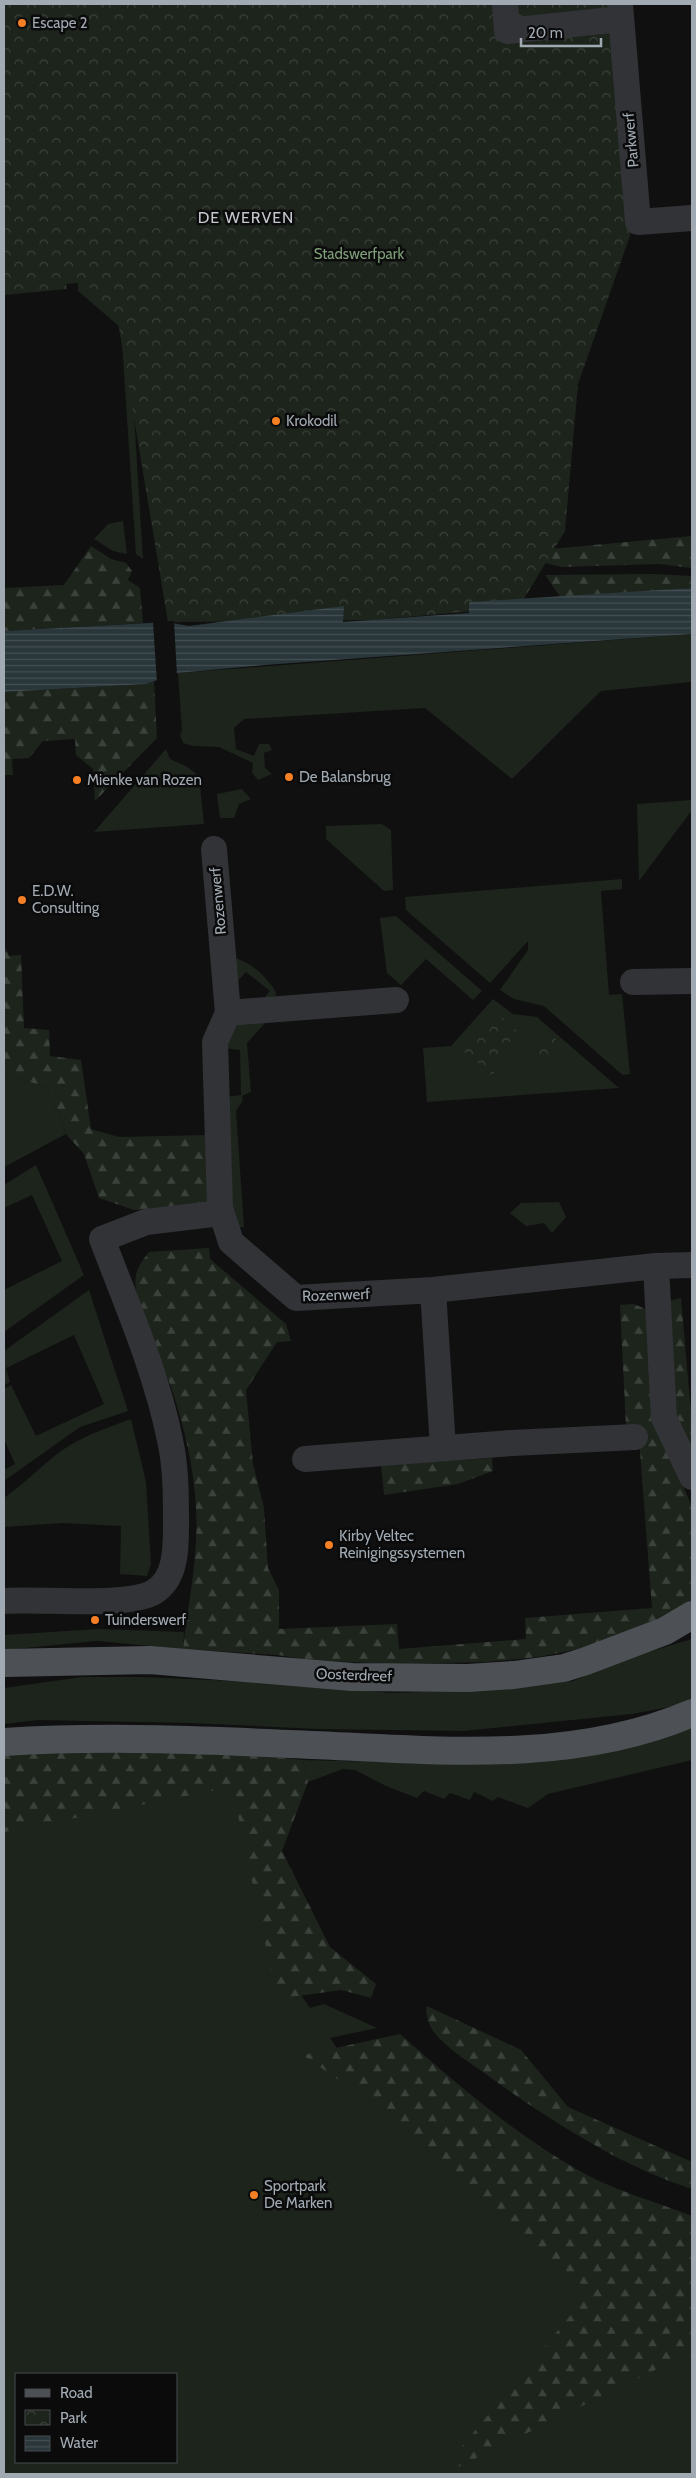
<svg xmlns="http://www.w3.org/2000/svg" width="696" height="2478" viewBox="0 0 696 2478" font-family="Cabin,sans-serif">
<defs>
<pattern id="forest-firs" width="22" height="20" patternUnits="userSpaceOnUse" patternTransform="scale(1.25)"><rect width="22" height="20" fill="#1d241c"/><path d="M5 1l3.5 6h-7zM16 11l3.5 6h-7z" fill="#3b413b"/></pattern>
<pattern id="park-crowns" width="20" height="18" patternUnits="userSpaceOnUse" patternTransform="scale(1.25)"><rect width="20" height="18" fill="#1d241c"/><path d="M2 6a3 3 0 1 1 6 0M12 15a3 3 0 1 1 6 0" fill="none" stroke="#3b413b"/></pattern>
<pattern id="water-rules" width="6" height="5" patternUnits="userSpaceOnUse" patternTransform="scale(1.25)"><rect width="6" height="5" fill="#29363a"/><path d="M0 2.5h6" fill="none" stroke="#455054"/></pattern>
</defs>
<rect width="100%" height="100%" fill="#101011"/>
<path fill="#1d241c" fill-rule="evenodd" d="M 77,264 L 128,320 L 143,559 L 136,554 L 121,328 L 78,291 Z
M 123,521 L 127,554 L 113,551 L 94,539 L 108,524 Z
M 692,634 L 692,682 L 601,691 L 512,779 L 425,708 L 244,719 L 234,728 L 236,749 L 254,756 L 259,744 L 269,744 L 272,750 L 264,753 L 265,768 L 272,774 L 258,780 L 252,773 L 253,763 L 219,747 L 193,746 L 183,743 L 180,735 L 182,731 L 178,673 Z
M 166,749 L 170,759 L 186,766 L 199,776 L 204,824 L 94,832 Z
M 242,789 L 251,799 L 239,804 L 234,818 L 220,818 L 217,794 Z
M 692,800 L 692,810 L 639,881 L 637,804 Z
M 382,824 L 391,830 L 393,890 L 384,891 L 326,839 L 326,826 Z
M 622,879 L 622,889 L 601,891 L 609,995 L 622,994 L 630,1074 L 623,1075 L 619,1072 L 544,1006 L 514,999 L 500,990 L 528,950 L 528,941 L 490,983 L 406,910 L 405,897 Z
M 396,916 L 482,991 L 473,1000 L 426,959 L 401,985 L 387,973 L 380,918 Z
M 230,957 C 249,960 267,976 276,993 L 274,1002 L 259,1004 L 270,991 L 246,972 L 235,984 Z
M 493,999 L 513,1014 L 537,1017 L 619,1088 L 427,1102 L 423,1048 L 451,1046 Z
M 267,1021 L 247,1043 L 251,1092 L 242,1096 L 243,1100 L 236,1111 L 244,1227 L 236,1228 L 232,1215 L 225,1097 L 241,1095 L 240,1050 L 224,1048 L 235,1024 Z
M 4,1075 L 48,1087 L 66,1134 L 4,1167 Z
M 36,1165 L 84,1275 L 4,1332 L 4,1290 L 62,1261 L 32,1195 L 4,1208 L 4,1185 Z
M 559,1202 L 566,1217 L 552,1233 L 544,1223 L 526,1226 L 510,1213 L 521,1203 Z
M 89,1290 L 128,1411 L 80,1427 L 4,1481 L 4,1470 L 15,1464 L 4,1439 L 4,1389 L 11,1385 L 36,1436 L 104,1404 L 74,1335 L 6,1368 L 10,1382 L 4,1385 L 4,1351 Z
M 131,1419 L 146,1482 L 151,1564 L 147,1576 L 120,1574 L 121,1526 L 63,1523 L 4,1527 L 4,1498 C 24,1484 41,1466 61,1451 C 82,1436 107,1428 131,1419 Z
M 98,1629 L 184,1632 L 183,1649 L 97,1641 L 4,1650 L 4,1635 Z
M 692,1639 L 692,1698 L 674,1706 L 632,1714 L 464,1731 L 317,1729 L 190,1723 L 38,1720 L 4,1724 L 4,1688 L 82,1677 L 142,1677 L 258,1682 L 392,1693 L 505,1689 L 573,1681 L 618,1661 Z
M 692,1719 L 692,1760 L 548,1794 L 528,1808 L 498,1797 L 493,1801 L 474,1792 L 470,1800 L 450,1793 L 444,1799 L 424,1791 L 417,1798 L 386,1786 L 355,1770 L 343,1769 L 308,1782 L 303,1760 L 378,1762 L 475,1760 Z
M 4,1772 L 243,1779 L 290,1979 L 310,2008 L 324,2004 L 377,2028 L 330,2038 L 345,2060 L 692,2330 L 692,2474 L 4,2474 ZM 16,2374 L 176,2374 L 176,2462 L 16,2462 Z"/>
<path fill="url(#forest-firs)" d="M 692,536 L 692,568 L 659,564 L 562,567 L 541,562 L 528,551 Z
M 91,546 L 111,559 L 126,563 L 132,571 L 128,580 L 140,588 L 143,623 L 4,631 L 4,588 L 64,585 Z
M 654,574 L 692,576 L 692,588 L 561,598 L 545,575 Z
M 154,681 L 157,738 L 95,801 L 93,769 L 76,755 L 75,739 L 43,741 L 29,758 L 12,759 L 13,775 L 4,775 L 4,692 L 146,684 Z
M 4,945 L 9,956 L 21,955 L 24,1028 L 49,1030 L 50,1056 L 81,1060 L 91,1129 L 119,1137 L 209,1135 L 213,1204 L 134,1210 L 99,1198 L 84,1154 L 66,1134 L 48,1087 L 4,1075 Z
M 209,1248 L 210,1259 L 286,1324 L 291,1341 L 277,1342 L 246,1390 L 253,1464 L 264,1508 L 268,1568 L 279,1590 L 279,1629 L 397,1624 L 399,1649 L 526,1639 L 525,1618 L 652,1608 L 639,1438 L 626,1426 L 620,1305 L 634,1304 L 645,1309 L 649,1322 L 655,1418 L 692,1507 L 692,1606 L 589,1647 L 538,1657 L 486,1662 L 393,1664 L 309,1660 L 278,1655 L 183,1649 C 188,1603 199,1555 196,1509 C 194,1468 185,1429 172,1390 C 163,1362 130,1302 136,1275 C 138,1266 143,1260 149,1252 Z
M 681,1298 L 692,1426 L 692,1458 L 676,1416 L 669,1301 Z
M 492,1458 L 493,1471 L 458,1484 L 384,1495 L 381,1465 Z
M 183,1748 L 303,1760 L 308,1782 L 282,1851 L 330,1947 L 376,1984 L 371,1998 L 341,1990 L 277,1999 L 232,1787 L 4,1832 L 4,1750 Z
M 427,2006 L 521,2050 L 568,2107 L 692,2162 L 692,2189 C 667,2181 642,2170 618,2158 C 571,2133 526,2104 483,2072 C 466,2060 446,2048 433,2031 C 428,2023 425,2014 427,2006 Z
M 400,2034 C 459,2086 519,2138 589,2176 C 620,2192 659,2203 692,2216 L 692,2357 L 667,2364 L 444,2474 L 439,2474 L 590,2292 L 381,2110 L 303,2055 Z"/>
<path fill="url(#park-crowns)" d="M 4,4 L 619,4 L 639,210 L 578,384 L 565,531 L 519,607 L 373,620 L 168,622 L 118,322 L 85,282 L 66,284 L 67,289 L 4,295 Z
M 501,1016 L 518,1032 L 503,1050 L 508,1055 L 492,1075 L 462,1050 L 478,1031 L 484,1036 Z
M 549,1033 L 562,1045 L 542,1067 L 529,1056 Z"/>
<path fill="url(#water-rules)" d="M 692,588 L 692,634 L 264,665 L 178,673 L 146,684 L 4,692 L 4,631 L 167,622 L 189,626 L 344,606 L 343,622 L 469,613 L 469,602 Z"/>
<path fill="#101011" d="M 174,621 L 177,676 L 157,683 L 153,622 Z"/>
<g fill="none" stroke-linecap="round" stroke-linejoin="round">
<path stroke="#313336" stroke-width="26" d="M 505,4 L 507,31 L 621,19
M 620,4 L 638,222 L 692,218
M 214,849 L 228,1013 L 215,1042 L 220,1208 L 231,1242 L 296,1298 L 433,1290 L 656,1266 L 692,1265
M 633,982 L 692,981
M 228,1013 L 396,1000
M 656,1266 L 664,1418 L 692,1477
M 433,1290 L 443,1448
M 305,1459 L 512,1443 L 635,1437
M 4,1601 C 39,1598 127,1608 154,1592 C 177,1578 176,1546 176,1523 C 176,1495 176,1467 170,1440 C 156,1371 127,1305 102,1239 L 146,1222 L 221,1213"/>
<path stroke="#4d5155" stroke-width="28" d="M 4,1663 L 150,1660 L 352,1677 L 468,1678 L 514,1675 L 564,1668 L 586,1661 L 665,1631 L 692,1615
M 4,1742 C 114,1735 225,1741 335,1746 C 455,1752 580,1761 692,1713"/>
</g>
<g fill="#f47f25" stroke="#0b0b0c" stroke-width="2">
<circle cx="22" cy="23" r="5"/>
<circle cx="276" cy="421" r="5"/>
<circle cx="289" cy="777" r="5"/>
<circle cx="77" cy="780" r="5"/>
<circle cx="22" cy="900" r="5"/>
<circle cx="329" cy="1545" r="5"/>
<circle cx="95" cy="1620" r="5"/>
<circle cx="254" cy="2195" r="5"/>
</g>
<g text-anchor="middle" dominant-baseline="central" stroke-width="5" stroke-linejoin="round" paint-order="stroke">
<g font-size="15" fill="#a1aab2" stroke="#0b0b0c" text-anchor="start">
<text x="32" y="23">Escape 2</text>
<text x="286" y="421">Krokodil</text>
<text x="299" y="777">De Balansbrug</text>
<text x="87" y="780">Mienke van Rozen</text>
<text x="32" y="891">E.D.W.<tspan x="32" dy="17">Consulting</tspan></text>
<text x="339" y="1536">Kirby Veltec<tspan x="339" dy="17">Reinigingssystemen</tspan></text>
<text x="105" y="1620">Tuinderswerf</text>
<text x="264" y="2186">Sportpark<tspan x="264" dy="17">De Marken</tspan></text>
</g>
<g font-size="15" fill="#a1aab2" stroke="#0b0b0c">
<text transform="translate(631 140) rotate(-95)">Parkwerf</text>
<text transform="translate(218 901) rotate(-95)">Rozenwerf</text>
<text transform="translate(336 1295) rotate(-2)">Rozenwerf</text>
<text transform="translate(354 1675) rotate(2)">Oosterdreef</text>
</g>
<g font-size="15" fill="#7e9e77" stroke="#0b0b0c">
<text x="359" y="254">Stadswerfpark</text>
</g>
<g font-size="16" letter-spacing="1" fill="#c2c8ce" stroke="#0b0b0c">
<text x="246" y="217">DE WERVEN</text>
</g>
</g>
<rect width="696" height="2478" fill="none" stroke="#a1aab2" stroke-width="10"/>
<rect x="15" y="2373" width="162" height="90" fill="#0b0b0c" stroke="#474b4e"/>
<rect x="25" y="2389" width="25" height="8" fill="#4d5155" stroke="#474b4e"/>
<text x="60" y="2398" font-size="15" fill="#a1aab2">Road</text>
<rect x="25" y="2410" width="25" height="15" fill="url(#park-crowns)" stroke="#474b4e"/>
<text x="60" y="2423" font-size="15" fill="#a1aab2">Park</text>
<rect x="25" y="2436" width="25" height="15" fill="url(#water-rules)" stroke="#474b4e"/>
<text x="60" y="2448" font-size="15" fill="#a1aab2">Water</text>
<path d="M521 38v8h80v-8" fill="none" stroke="#a1aab2" stroke-width="2.5"/>
<text x="528" y="38" font-size="15" fill="#a1aab2" stroke="#0b0b0c" stroke-width="4" paint-order="stroke">20 m</text>
</svg>
